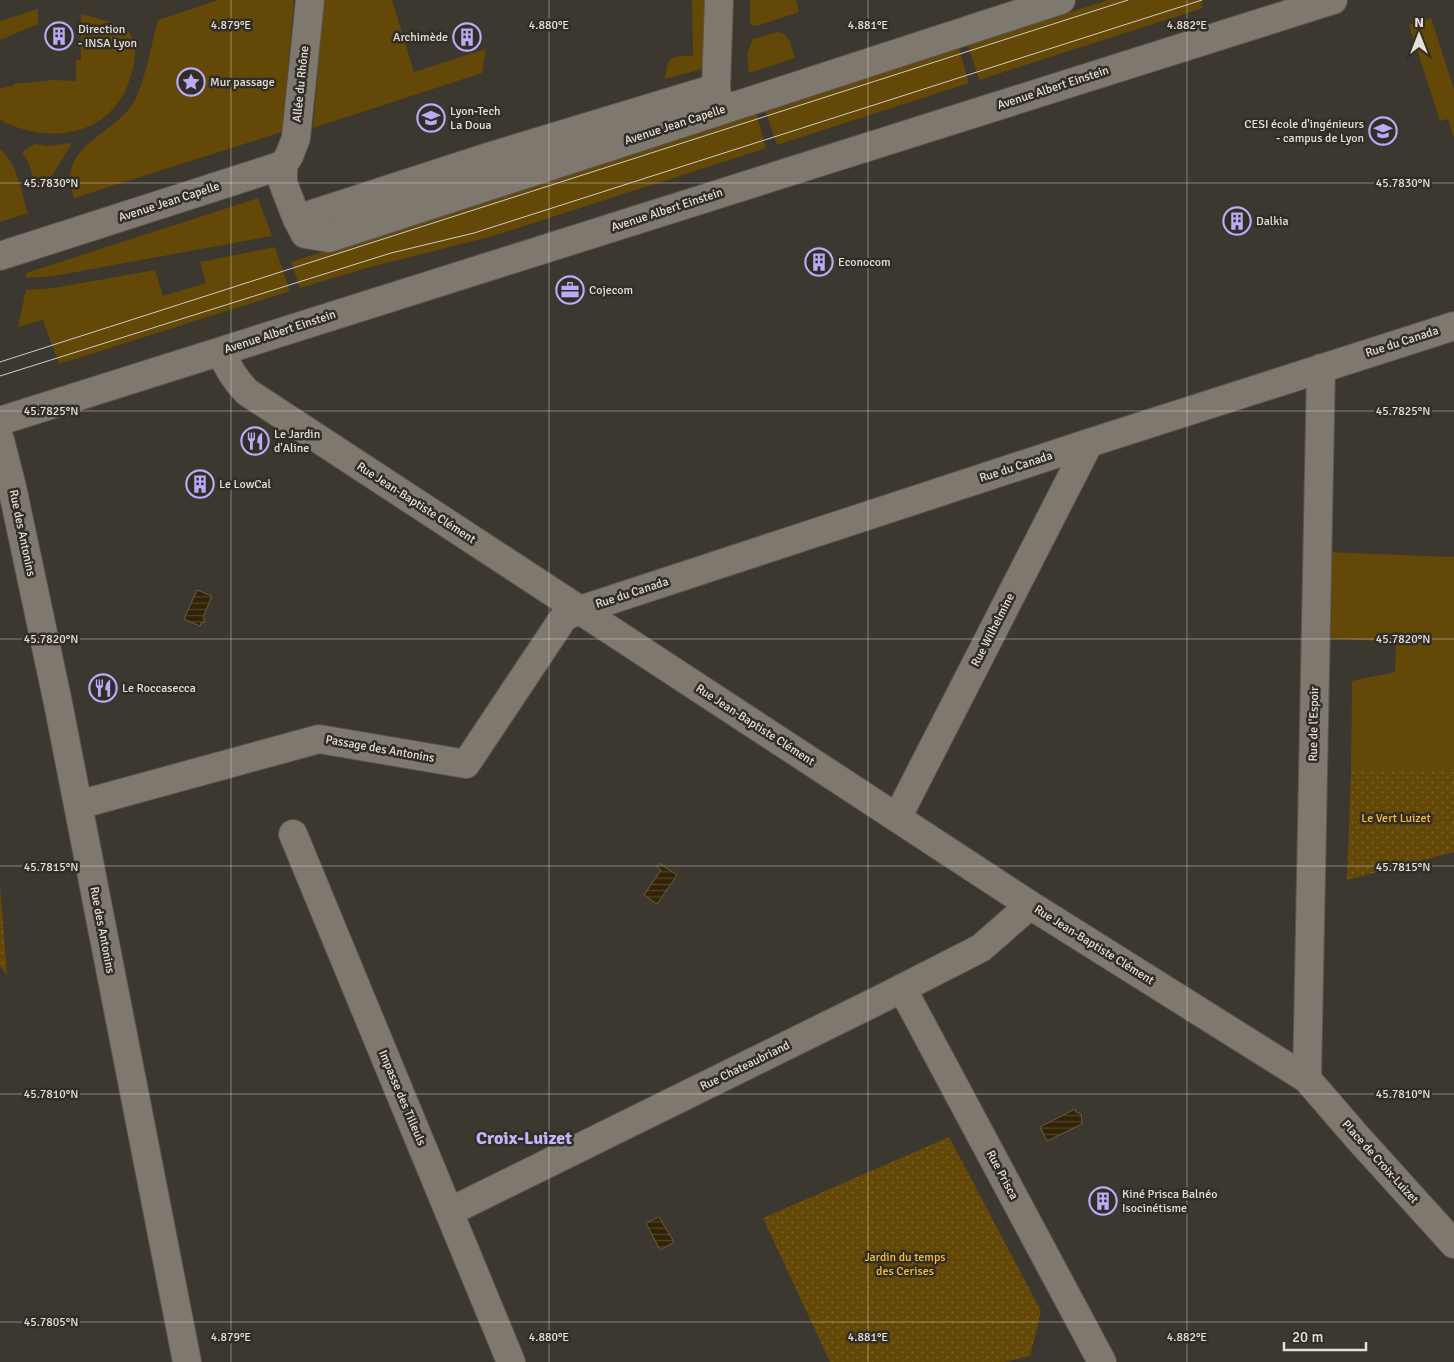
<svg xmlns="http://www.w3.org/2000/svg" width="1454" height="1362" viewBox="0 0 1454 1362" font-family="Signika,sans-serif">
<defs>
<pattern id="park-dots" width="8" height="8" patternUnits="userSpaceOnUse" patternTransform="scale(1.25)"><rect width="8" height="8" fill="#634808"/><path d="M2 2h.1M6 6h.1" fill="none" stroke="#79622b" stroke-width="1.8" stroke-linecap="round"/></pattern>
<pattern id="water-rules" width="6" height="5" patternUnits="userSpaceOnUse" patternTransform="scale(1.25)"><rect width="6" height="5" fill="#322306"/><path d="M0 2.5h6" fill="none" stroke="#50432a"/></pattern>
</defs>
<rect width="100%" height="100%" fill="#3c372f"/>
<path fill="#634808" d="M 218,0 L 293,0 L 294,2 L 282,132 L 74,198 C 55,147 110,137 132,105 C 145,85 151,44 158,20 Z
M 324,0 L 392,0 L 414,72 L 486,49 L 482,73 L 313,128 Z
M 692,0 L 711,0 L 710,67 L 665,79 L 667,65 L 671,59 L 679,56 L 693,56 Z
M 750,0 L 796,0 L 799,12 L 757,26 L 752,25 L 750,23 Z
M 1108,0 L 1201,0 L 1203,8 L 979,80 L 968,45 Z
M 38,9 L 38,24 L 0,40 L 0,21 Z
M 81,14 C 93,18 119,22 128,31 C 137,42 136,59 132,72 C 129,79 128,87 124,93 C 99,140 42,142 0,120 L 0,88 L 13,86 L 14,84 L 53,80 L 76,81 L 76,60 L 81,60 Z
M 1431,18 L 1454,89 L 1454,138 L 1448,119 L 1440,121 L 1409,25 Z
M 778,32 C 791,34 791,47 795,58 L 749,73 L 747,53 L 753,39 Z
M 959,48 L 969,83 L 777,145 L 765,110 Z
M 756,113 L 766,148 L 493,236 L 367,268 L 300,288 L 291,262 Z
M 72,143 L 49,181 L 37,188 L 28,162 L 22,152 L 35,144 L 47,146 Z
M 0,149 C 18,164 21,192 28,213 L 0,222 Z
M 258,198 L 272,236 L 54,276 L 26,278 L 26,273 Z
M 275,247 L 290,291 L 59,364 L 43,320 L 18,327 L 26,290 L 54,288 L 155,270 L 163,296 L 206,283 L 200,262 Z
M 1323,552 L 1454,557 L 1454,777 L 1351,772 L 1352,681 L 1395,672 L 1396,642 L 1325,638 Z"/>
<path fill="url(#park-dots)" d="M 1351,772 L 1454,772 L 1454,852 L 1347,880 Z
M 0,885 L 7,975 L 0,966 Z
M 949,1137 L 1041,1311 L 1030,1356 L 1004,1362 L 830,1362 L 763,1218 Z"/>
<path fill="url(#water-rules)" stroke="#675c46" d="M 197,590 L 212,596 L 203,617 L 205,622 L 201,623 L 200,626 L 184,619 Z
M 659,863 L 677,875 L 657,904 L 644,895 L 661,870 L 657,867 Z
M 1075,1109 L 1076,1112 L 1081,1114 L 1082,1124 L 1047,1141 L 1040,1127 Z
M 659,1217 L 674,1242 L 660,1250 L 646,1223 Z"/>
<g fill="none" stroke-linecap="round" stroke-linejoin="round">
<g stroke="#59554e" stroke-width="30">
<path id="minor" d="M 719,107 L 716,88 L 719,0
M 283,165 L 289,156 L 296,138 L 310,0
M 297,219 L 488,157 L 716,88
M 0,256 L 283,165 L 283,183 L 297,219 L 305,234 L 329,238 L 1061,0
M 221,351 C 227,367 234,379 247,392 L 1030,905 L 1307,1079 L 1358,1138 L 1454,1244
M 0,421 L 1333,0
M 0,440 L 12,487 L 58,703 L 187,1362
M 78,805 L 319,739 L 466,764 L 564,617 L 580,610 L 1089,443 L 1454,326
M 897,818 L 1089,443
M 293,834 L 511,1362
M 902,988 L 1102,1362
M 1307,1079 L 1321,368
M 449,1212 L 881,999 L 981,948 L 1030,905"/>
</g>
<use href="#minor" stroke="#7e786f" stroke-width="28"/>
<path stroke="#cfccc6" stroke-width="1" d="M 0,362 L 1128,0
M 0,376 L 391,253 L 474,233 L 1202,0"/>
</g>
<path fill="none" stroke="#e3e0da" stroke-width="1" stroke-opacity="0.45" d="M 231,0 L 231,1362M 549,0 L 549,1362M 868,0 L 868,1362M 1187,0 L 1187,1362M 0,183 L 1454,183M 0,411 L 1454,411M 0,639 L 1454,639M 0,866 L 1454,866M 0,1094 L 1454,1094M 0,1322 L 1454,1322"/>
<defs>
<g id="building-ring" transform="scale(1.4375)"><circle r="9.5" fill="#322d25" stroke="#b9abf7" stroke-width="1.5"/><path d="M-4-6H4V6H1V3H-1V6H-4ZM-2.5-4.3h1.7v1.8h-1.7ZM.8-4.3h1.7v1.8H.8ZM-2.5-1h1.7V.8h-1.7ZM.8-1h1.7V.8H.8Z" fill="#b9abf7"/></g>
<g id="sight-ring" transform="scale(1.4375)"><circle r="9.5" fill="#322d25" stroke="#b9abf7" stroke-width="1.5"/><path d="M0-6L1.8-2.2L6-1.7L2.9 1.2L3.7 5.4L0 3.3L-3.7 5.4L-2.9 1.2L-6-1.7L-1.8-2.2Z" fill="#b9abf7"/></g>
<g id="university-ring" transform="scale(1.4375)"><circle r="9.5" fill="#322d25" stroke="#b9abf7" stroke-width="1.5"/><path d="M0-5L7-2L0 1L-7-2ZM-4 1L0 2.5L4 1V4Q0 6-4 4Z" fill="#b9abf7"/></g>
<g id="office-ring" transform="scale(1.4375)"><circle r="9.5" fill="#322d25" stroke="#b9abf7" stroke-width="1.5"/><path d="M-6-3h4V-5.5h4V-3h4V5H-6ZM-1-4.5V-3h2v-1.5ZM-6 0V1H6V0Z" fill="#b9abf7"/></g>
<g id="restaurant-ring" transform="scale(1.4375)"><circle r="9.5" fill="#322d25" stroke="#b9abf7" stroke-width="1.5"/><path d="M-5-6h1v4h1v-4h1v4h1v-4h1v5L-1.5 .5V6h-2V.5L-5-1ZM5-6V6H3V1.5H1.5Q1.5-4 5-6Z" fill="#b9abf7"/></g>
</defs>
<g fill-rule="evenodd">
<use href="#building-ring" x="59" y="36"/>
<use href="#building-ring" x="467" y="37"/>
<use href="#sight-ring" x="191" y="82"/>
<use href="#university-ring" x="431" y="118"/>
<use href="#university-ring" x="1383" y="131"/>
<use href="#building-ring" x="1237" y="221"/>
<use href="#building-ring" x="819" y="262"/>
<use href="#office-ring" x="570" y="290"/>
<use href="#restaurant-ring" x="255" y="441"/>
<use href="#building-ring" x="200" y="484"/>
<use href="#restaurant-ring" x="103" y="688"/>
<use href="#building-ring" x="1103" y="1201"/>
</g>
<g text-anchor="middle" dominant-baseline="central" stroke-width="5" stroke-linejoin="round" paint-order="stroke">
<g font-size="12" fill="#e3e0da" stroke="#322d25" text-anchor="start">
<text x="78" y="29">Direction<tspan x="78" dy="14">- INSA Lyon</tspan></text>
<text x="448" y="37" text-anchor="end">Archimède</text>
<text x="210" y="82">Mur passage</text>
<text x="450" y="111">Lyon-Tech<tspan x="450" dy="14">La Doua</tspan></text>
<text x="1364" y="124" text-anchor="end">CESI école d'ingénieurs<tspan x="1364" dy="14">- campus de Lyon</tspan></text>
<text x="1256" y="221">Dalkia</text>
<text x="838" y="262">Econocom</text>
<text x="589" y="290">Cojecom</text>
<text x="274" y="434">Le Jardin<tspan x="274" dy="14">d'Aline</tspan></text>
<text x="219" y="484">Le LowCal</text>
<text x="122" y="688">Le Roccasecca</text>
<text x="1122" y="1194">Kiné Prisca Balnéo<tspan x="1122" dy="14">Isocinétisme</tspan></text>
</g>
<g font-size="12" fill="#e3e0da" stroke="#322d25">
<text transform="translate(301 84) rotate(-84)">Allée du Rhône</text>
<text transform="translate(1053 88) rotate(-18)">Avenue Albert Einstein</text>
<text transform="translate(675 125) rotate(-18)">Avenue Jean Capelle</text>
<text transform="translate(169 202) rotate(-18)">Avenue Jean Capelle</text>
<text transform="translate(667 210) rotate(-18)">Avenue Albert Einstein</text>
<text transform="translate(280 332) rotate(-18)">Avenue Albert Einstein</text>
<text transform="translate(1402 342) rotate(-18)">Rue du Canada</text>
<text transform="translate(1016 467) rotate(-18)">Rue du Canada</text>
<text transform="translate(416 503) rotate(33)">Rue Jean-Baptiste Clément</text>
<text transform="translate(22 533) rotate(78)">Rue des Antonins</text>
<text transform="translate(632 593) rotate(-18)">Rue du Canada</text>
<text transform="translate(993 630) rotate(-63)">Rue Wilhelmine</text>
<text transform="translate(1314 724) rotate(-89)">Rue de l'Espoir</text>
<text transform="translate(755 725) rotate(33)">Rue Jean-Baptiste Clément</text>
<text transform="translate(380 749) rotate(10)">Passage des Antonins</text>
<text transform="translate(102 930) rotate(79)">Rue des Antonins</text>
<text transform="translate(1094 945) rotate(32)">Rue Jean-Baptiste Clément</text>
<text transform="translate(745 1066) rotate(-26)">Rue Chateaubriand</text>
<text transform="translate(402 1098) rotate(67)">Impasse des Tilleuls</text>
<text transform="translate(1380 1162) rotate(48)">Place de Croix-Luizet</text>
<text transform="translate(1002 1175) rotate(62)">Rue Prisca</text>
</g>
<g font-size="12" fill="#f9bd3f" stroke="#322d25">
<text x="1396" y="818">Le Vert Luizet</text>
<text x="905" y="1257">Jardin du temps<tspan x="905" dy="14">des Cerises</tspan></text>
</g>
<g font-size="18" font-weight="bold" fill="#c2b6fd" stroke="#322d25">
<text x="524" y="1138">Croix-Luizet</text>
</g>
</g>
<g font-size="12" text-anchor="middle" fill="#e3e0da" stroke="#322d25" stroke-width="5" stroke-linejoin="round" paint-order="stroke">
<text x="231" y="29">4.879°E</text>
<text x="549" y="29">4.880°E</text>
<text x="868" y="29">4.881°E</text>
<text x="1187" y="29">4.882°E</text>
<text x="51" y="187">45.7830°N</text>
<text x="1403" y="187">45.7830°N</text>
<text x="51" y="415">45.7825°N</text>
<text x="1403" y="415">45.7825°N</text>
<text x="51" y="643">45.7820°N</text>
<text x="1403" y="643">45.7820°N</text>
<text x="51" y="871">45.7815°N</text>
<text x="1403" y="871">45.7815°N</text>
<text x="51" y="1098">45.7810°N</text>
<text x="1403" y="1098">45.7810°N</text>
<text x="51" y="1326">45.7805°N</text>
<text x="231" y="1341">4.879°E</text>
<text x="549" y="1341">4.880°E</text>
<text x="868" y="1341">4.881°E</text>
<text x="1187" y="1341">4.882°E</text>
</g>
<g transform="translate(1419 35)" stroke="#322d25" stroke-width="4" paint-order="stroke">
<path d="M0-4L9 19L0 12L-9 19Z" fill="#e3e0da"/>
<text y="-8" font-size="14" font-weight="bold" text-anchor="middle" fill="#e3e0da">N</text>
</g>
<path d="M1284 1342v8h82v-8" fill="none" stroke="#e3e0da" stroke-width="2.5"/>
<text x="1292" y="1342" font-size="15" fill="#e3e0da" stroke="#322d25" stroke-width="4" paint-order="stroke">20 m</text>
</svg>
